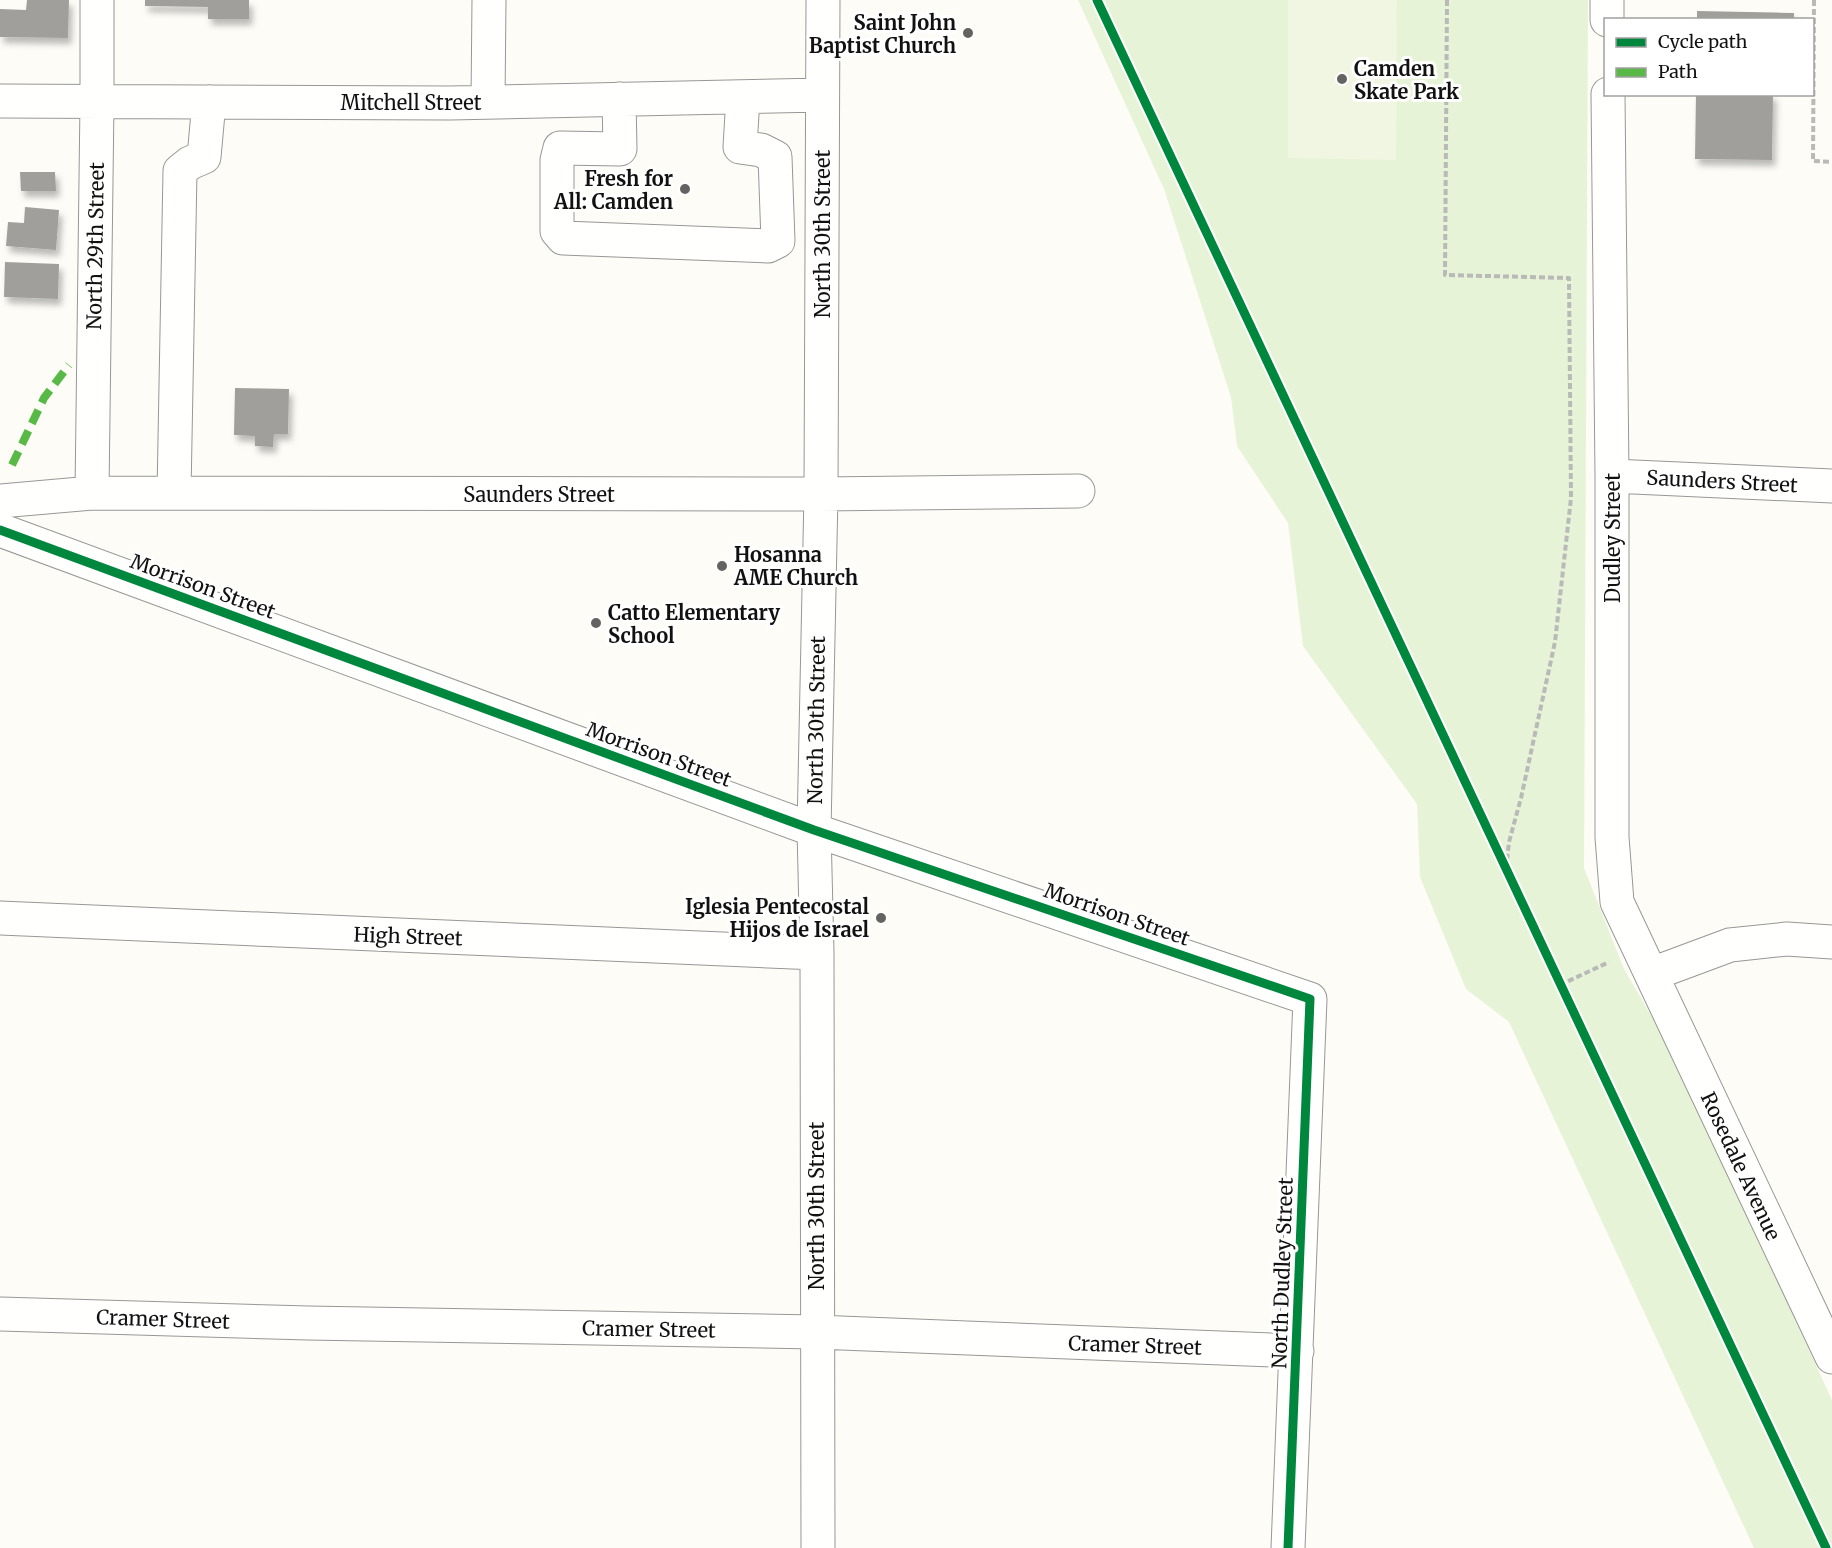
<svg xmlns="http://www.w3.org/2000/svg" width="1832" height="1548" viewBox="0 0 1832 1548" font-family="Merriweather,serif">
<defs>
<filter id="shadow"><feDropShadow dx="3.5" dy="6" stdDeviation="3" flood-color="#0004"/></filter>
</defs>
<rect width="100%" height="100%" fill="#fdfcf7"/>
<path fill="#e7f3d7" d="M 1078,0 L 1588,0 L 1584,868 L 1624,969 L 1667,1043 L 1832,1400 L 1832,1548 L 1754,1548 L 1509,1022 L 1466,989 L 1420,877 L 1417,804 L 1303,646 L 1288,523 L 1237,446 L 1231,397 L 1164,189 Z"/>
<path fill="#f0f6e1" d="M 1288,0 L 1397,0 L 1396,160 L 1288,158 Z"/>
<path fill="#a19f9c" filter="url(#shadow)" d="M 27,0 L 69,0 L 68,38 L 0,37 L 0,9 L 26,10 Z
M 145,0 L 249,0 L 249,19 L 208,19 L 208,7 L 145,6 Z
M 1697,11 L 1794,13 L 1794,20 L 1697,20 Z
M 1696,94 L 1773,94 L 1772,160 L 1695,159 Z
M 20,172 L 55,172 L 56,191 L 21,191 Z
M 25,207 L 59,210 L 56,250 L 6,246 L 8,222 L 24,223 Z
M 5,262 L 59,264 L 58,299 L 4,297 Z
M 235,388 L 289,389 L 288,434 L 274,434 L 273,447 L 255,446 L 255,436 L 234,435 Z"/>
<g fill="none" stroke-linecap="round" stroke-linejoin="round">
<g stroke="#979795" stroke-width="35">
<path id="minor" d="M 1607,0 L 1607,20
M 1608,94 L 1612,476 L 1612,837 L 1617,902 L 1832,1357
M 619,99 L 620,149 L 560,148 L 557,160 L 557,231 L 563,238 L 768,246 L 778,241 L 775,157 L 761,150 L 740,147 L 743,97
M 0,101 L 450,103 L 822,95
M 488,102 L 489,0
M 1612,476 L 1832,486
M 92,493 L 97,102 L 97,0
M 174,493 L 180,171 L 190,163 L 204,157 L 209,102
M 0,501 L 92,493 L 821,494 L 1078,491
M 0,530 L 814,830 L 1310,999 L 1288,1548
M 0,918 L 817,953
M 1652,974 L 1730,945 L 1787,939 L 1832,942
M 0,1314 L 308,1323 L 816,1332 L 1297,1351
M 818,1548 L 817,953 L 814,830 L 821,494 L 823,0"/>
</g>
<path stroke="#b9b9b8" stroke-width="4" stroke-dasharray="6 3" stroke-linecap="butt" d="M 1447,0 L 1445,275 L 1569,278 L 1571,498 L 1555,642 L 1521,798 L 1509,842 L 1506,869
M 1814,0 L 1813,161 L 1832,162
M 1560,985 L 1609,962"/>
<use href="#minor" stroke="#fffffe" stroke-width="33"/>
<path stroke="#58b947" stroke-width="8" stroke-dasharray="15 8" stroke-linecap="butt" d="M 12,465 L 44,398 L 69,365"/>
<g stroke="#fff" stroke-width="13">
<path id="cycleway" d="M 1097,0 L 1826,1548
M 0,530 L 814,830 L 1310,999 L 1288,1548"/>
</g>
<use href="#cycleway" stroke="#00873e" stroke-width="9"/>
</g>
<g fill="#646362" stroke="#fff" stroke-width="2">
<circle cx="968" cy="33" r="6"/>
<circle cx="1342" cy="79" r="6"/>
<circle cx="685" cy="189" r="6"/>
<circle cx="722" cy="566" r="6"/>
<circle cx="596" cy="623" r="6"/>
<circle cx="881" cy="918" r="6"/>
</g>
<g text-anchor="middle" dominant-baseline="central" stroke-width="6" stroke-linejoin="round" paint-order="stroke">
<g font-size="20" font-weight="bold" fill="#111" stroke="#fff" text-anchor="end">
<text x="956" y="22">Saint John<tspan x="956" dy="23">Baptist Church</tspan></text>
<text x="1354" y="68" text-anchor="start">Camden<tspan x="1354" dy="23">Skate Park</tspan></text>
<text x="673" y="178">Fresh for<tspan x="673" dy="23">All: Camden</tspan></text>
<text x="734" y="554" text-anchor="start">Hosanna<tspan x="734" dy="23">AME Church</tspan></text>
<text x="608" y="612" text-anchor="start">Catto Elementary<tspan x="608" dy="23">School</tspan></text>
<text x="869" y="906">Iglesia Pentecostal<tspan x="869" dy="23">Hijos de Israel</tspan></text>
</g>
<g font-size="20" fill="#111" stroke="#fff">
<text x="411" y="102">Mitchell Street</text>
<text transform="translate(822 234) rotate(-90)">North 30th Street</text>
<text transform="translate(95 246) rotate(-89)">North 29th Street</text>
<text transform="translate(1722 481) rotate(3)">Saunders Street</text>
<text x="539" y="494">Saunders Street</text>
<text transform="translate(1612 538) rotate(-90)">Dudley Street</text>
<text transform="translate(203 586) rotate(20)">Morrison Street</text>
<text transform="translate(816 720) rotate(-89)">North 30th Street</text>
<text transform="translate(659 754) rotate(20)">Morrison Street</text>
<text transform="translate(1117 914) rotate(19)">Morrison Street</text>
<text transform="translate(408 936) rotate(2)">High Street</text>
<text transform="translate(1741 1166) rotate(65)">Rosedale Avenue</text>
<text transform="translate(816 1206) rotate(-90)">North 30th Street</text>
<text transform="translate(1282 1273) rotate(-88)">North Dudley Street</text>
<text transform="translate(163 1319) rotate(2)">Cramer Street</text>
<text transform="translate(649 1329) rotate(1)">Cramer Street</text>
<text transform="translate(1135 1345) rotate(2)">Cramer Street</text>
</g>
</g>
<rect x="1604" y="18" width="210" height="78" fill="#ffffff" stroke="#a0a0a0" stroke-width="1.5"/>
<rect x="1616" y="38" width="30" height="9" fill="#00873e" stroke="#a0a0a0" stroke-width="1.5"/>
<text x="1658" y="48" font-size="18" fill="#111111">Cycle path</text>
<rect x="1616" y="68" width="30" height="9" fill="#58b947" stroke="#a0a0a0" stroke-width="1.5"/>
<text x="1658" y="78" font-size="18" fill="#111111">Path</text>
</svg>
